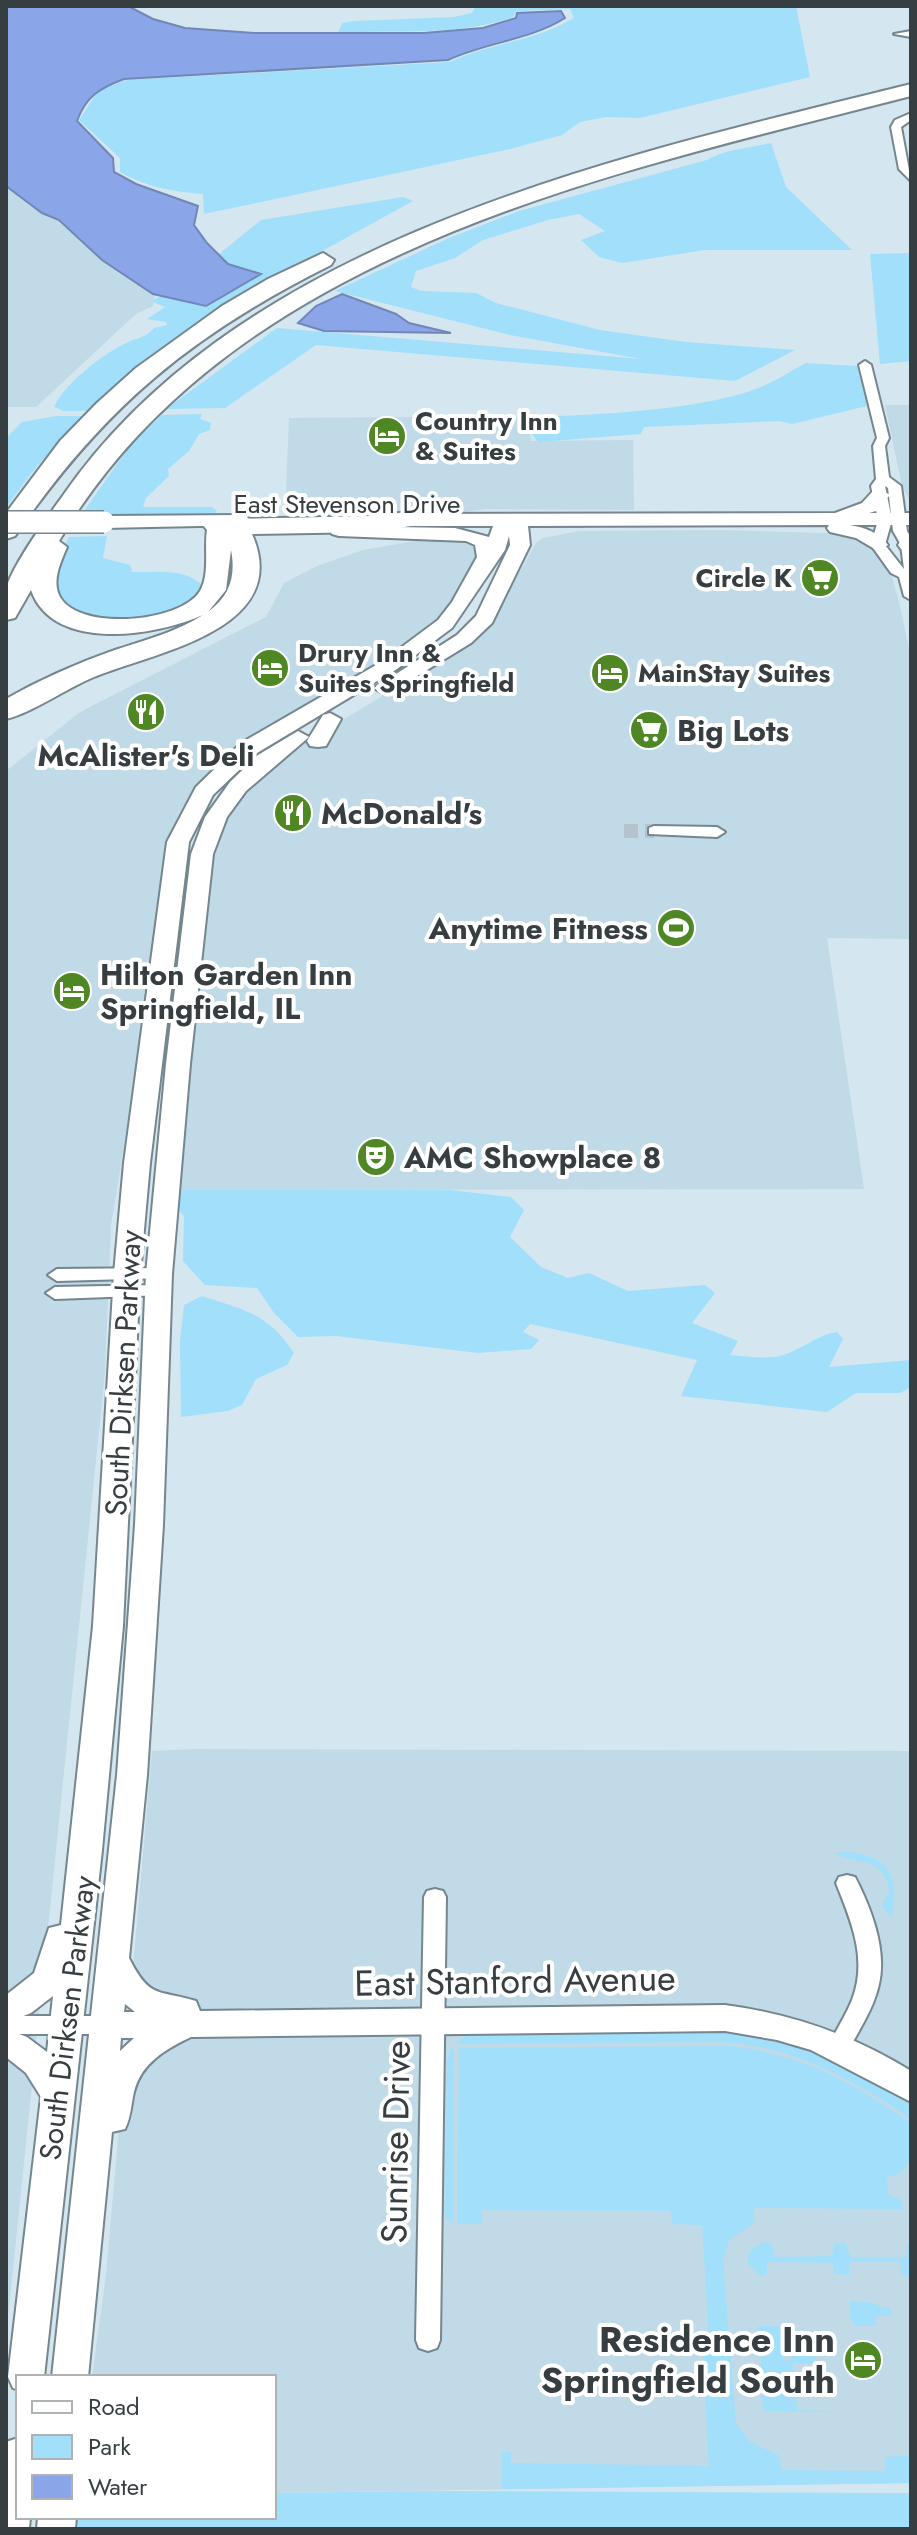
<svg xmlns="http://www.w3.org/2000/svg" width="917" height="2535" viewBox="0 0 917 2535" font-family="Jost,sans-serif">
<rect width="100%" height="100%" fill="#d4e6ef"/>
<path fill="#c0dae7" d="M 6,163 L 156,286 L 153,306 L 136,314 L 36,407 L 6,407 Z
M 885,405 L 911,405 L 911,503 L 902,486 Z
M 528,416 L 531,441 L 633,440 L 634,510 L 486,509 L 455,513 L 285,514 L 289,418 Z
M 723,530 L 849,534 L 872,547 L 880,557 L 891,573 L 901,610 L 911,659 L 911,939 L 827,938 L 864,1189 L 176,1190 L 211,855 L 218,831 L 238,796 L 272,763 L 430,667 L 496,614 L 536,543 L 543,538 L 579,531 Z
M 415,541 L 467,541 L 479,550 L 462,587 L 437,620 L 383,661 L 256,734 L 236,750 L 191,794 L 178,816 L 165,850 L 149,996 L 111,1225 L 105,1372 L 6,2338 L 6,771 L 80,712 L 266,617 L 284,583 L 317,566 L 363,550 Z
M 196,1749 L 911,1751 L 911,2483 L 274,2493 L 274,2377 L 92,2377 L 106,2275 L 152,1751 Z"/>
<path fill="#a2dffb" d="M 475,6 L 796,6 L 810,77 L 640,118 L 606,117 L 580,122 L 562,135 L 510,149 L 204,214 L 203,194 C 173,192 147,187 120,172 L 120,158 L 79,120 L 98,91 L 126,80 L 450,62 C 493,42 534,42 574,18 L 570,9 L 516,11 L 513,17 C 458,37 395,29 338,33 L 342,23 L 355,21 L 454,17 L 472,13 Z
M 771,143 L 786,187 L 852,250 L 705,250 L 622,263 L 599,257 L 581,240 L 605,231 L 579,214 L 548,220 L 483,240 L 455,258 L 416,271 L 411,287 L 421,291 L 476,293 L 496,303 L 600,330 L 686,342 L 795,350 L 735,381 L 316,345 L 225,408 L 166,409 L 277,328 L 641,359 L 510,335 L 335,291 L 449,238 L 519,211 L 707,160 C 725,149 750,148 771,143 Z
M 403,197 L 413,201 L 226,304 L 176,337 L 86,411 L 64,411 L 54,407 C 66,382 102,355 126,343 C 137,338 147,337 154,328 L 167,325 L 166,322 L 147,319 L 165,307 L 151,301 L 161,296 L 206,306 L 253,271 L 228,264 L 218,255 L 261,220 Z
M 911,253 L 911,361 L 880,364 L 870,254 Z
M 806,363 L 857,366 L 867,406 L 792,424 L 780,421 L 644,427 L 641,434 L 538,442 L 528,429 L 533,417 C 594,415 709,410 763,386 C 778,380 792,370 806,363 Z
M 202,414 L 200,419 L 211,423 L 210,430 L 199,434 L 189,451 L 168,469 L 169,476 L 146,498 L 143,507 L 212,507 L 217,511 L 215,513 L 80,517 L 129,447 L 162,415 Z
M 56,416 L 84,416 L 37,466 L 6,507 L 6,438 L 22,422 Z
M 107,536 L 103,558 L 130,565 L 132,572 C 156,573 184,567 203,586 C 189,621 127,625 96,616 C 83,613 72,607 61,602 C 52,577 58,560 69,537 Z
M 176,1190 L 450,1190 L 511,1197 L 524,1210 L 510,1237 L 541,1267 L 568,1278 L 589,1273 L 628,1291 L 705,1285 L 715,1293 L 692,1323 L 738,1341 L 730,1355 C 747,1356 768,1360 783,1355 C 801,1350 819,1334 837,1332 L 843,1339 L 829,1367 L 911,1360 L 911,1387 L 900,1393 L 856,1393 L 827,1412 L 681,1396 L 697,1360 L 530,1324 L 523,1332 L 539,1340 L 531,1349 L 478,1353 L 336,1336 L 298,1337 L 274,1313 L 257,1288 L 205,1285 L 183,1261 L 184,1216 L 175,1206 Z
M 202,1296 C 245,1311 267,1312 294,1353 L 287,1365 L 256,1379 L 242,1405 L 227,1411 L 181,1417 L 180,1341 L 184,1305 Z
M 848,1852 C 891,1856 899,1878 892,1917 L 882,1906 L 889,1891 C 886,1857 856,1864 833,1853 Z
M 708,2032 C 793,2036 841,2059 911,2105 L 911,2119 C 852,2079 796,2047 723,2042 L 454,2044 L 468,2035 L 480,2034 Z
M 731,2046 C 805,2055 851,2082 911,2123 L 911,2159 L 901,2173 L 887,2177 L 888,2194 L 901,2200 L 903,2209 L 754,2208 L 754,2223 L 729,2240 L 723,2260 L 736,2424 L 750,2442 L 780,2456 L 781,2470 L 885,2471 L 885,2457 L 911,2455 L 911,2483 L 502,2489 L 502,2452 L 511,2452 L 511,2463 L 709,2466 L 702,2340 L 709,2337 L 702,2225 L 672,2224 L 671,2211 L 482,2210 L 482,2224 L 457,2224 L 459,2048 Z
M 451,2047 L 454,2049 L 453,2223 L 445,2218 L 447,2062 Z
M 768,2242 L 772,2245 L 775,2257 L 832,2256 L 834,2243 L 846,2244 L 850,2257 L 907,2257 L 907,2245 L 911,2243 L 911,2277 L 901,2274 L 900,2262 L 850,2262 L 849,2275 L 834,2274 L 833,2263 L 767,2262 L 767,2274 L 761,2276 L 748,2264 C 747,2250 755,2244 768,2242 Z
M 850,2301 L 867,2302 L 890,2309 L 892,2316 L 875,2316 L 876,2326 L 855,2326 L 850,2316 Z
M 758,2326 L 780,2326 L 783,2360 L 791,2361 L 791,2356 L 798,2356 L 798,2352 L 815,2352 L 816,2364 L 793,2363 L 793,2371 L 781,2371 L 781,2383 L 762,2383 Z
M 762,2391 L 796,2391 L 797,2410 L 853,2412 L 763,2411 Z
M 421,2491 L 911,2493 L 911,2529 L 77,2529 L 78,2517 L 274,2517 L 274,2493 Z"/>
<path fill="#8aa6e8" stroke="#7187b6" stroke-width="2" d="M 6,6 L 128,6 L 153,19 L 185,28 L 254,33 L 424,33 L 483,28 L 516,18 L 517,13 L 561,11 L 565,18 C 530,40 487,42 448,60 L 124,79 C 100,88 86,96 77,121 L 113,158 L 114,172 L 136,184 L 198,206 L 194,225 L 207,243 L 228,264 L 261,274 L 206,306 L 153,294 L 102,260 L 59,220 L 42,213 L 6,186 Z
M 342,294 L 396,314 L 409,323 L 451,333 L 324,331 L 298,323 L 316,306 Z"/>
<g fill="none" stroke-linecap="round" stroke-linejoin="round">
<path stroke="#b5c4cc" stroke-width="14" stroke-dasharray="14 7" stroke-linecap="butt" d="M 624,831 L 654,831"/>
<g stroke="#75868e" stroke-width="4">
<path id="street" d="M 911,31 L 911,37 L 894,34 Z
M 911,113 L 911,120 L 901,127 L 911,181 L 899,169 L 891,127 L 895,120 Z
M 865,361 L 871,365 L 889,438 L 885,446 L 889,477 L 901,486 L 907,531 L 911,538 L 911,600 L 904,596 L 899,577 L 891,573 L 871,545 L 878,520 L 871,486 L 876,479 L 873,446 L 877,438 L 859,365 ZM 885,486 L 888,488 L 893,531 L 901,545 L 904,569 L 885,545 L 892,520 Z
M 654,826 L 717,827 L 725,832 L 717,837 L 649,834 L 649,828 Z
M 159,1268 L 165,1270 L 168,1274 L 165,1278 L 57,1281 L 48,1275 L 57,1269 Z
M 158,1285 L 164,1287 L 167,1291 L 164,1295 L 55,1299 L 46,1293 L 55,1287 Z
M 847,1875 L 855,1877 C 871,1908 887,1949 879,1984 C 874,2008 859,2030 848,2051 L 840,2054 L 832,2051 L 829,2045 C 836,2030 846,2015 852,2000 C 868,1959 851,1921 836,1883 L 839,1877 Z
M 435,1889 L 443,1891 L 446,1897 L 440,2340 L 437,2348 L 428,2351 L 419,2348 L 416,2340 L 424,1897 L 427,1891 Z
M 6,2016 L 105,2016 L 113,2019 L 116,2025 L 113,2031 L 105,2034 L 6,2034 Z"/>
</g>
<g stroke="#75868e" stroke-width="4">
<path id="secondary" d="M 880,489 L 890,495 L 876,511 L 869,513 L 911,513 L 911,525 L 850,525 C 866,528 878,532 888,545 L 878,551 L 856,538 L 830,532 L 827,528 L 829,525 L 528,526 L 530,545 L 492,623 L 471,643 L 391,692 L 384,694 L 374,688 L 457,635 L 476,616 L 510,545 L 509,536 L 505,550 L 452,628 L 397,669 L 257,753 L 213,795 L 189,842 L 150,1163 L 140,1274 L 123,1626 L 102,1850 L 44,2377 L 18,2377 L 18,2390 L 13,2388 L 8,2377 L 41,2097 L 26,2073 L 6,2057 L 6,2029 L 27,2037 L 47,2052 L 53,1996 L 31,2013 L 6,2023 L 6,1995 L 34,1973 L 49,1928 L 61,1925 L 93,1626 L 114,1274 L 124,1163 L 167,842 L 196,787 L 241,743 L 383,661 L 438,620 L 452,602 L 477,557 L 475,545 L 466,541 L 339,536 L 332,534 L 329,530 L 332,526 L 455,528 L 489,537 L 493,526 L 387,526 L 377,520 L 387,514 L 835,513 L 862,503 L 873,491 Z
M 240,515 L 247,517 L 250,521 L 247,525 L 104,528 L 94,522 L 104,516 Z
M 911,533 L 911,550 L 901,549 L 898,545 L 904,535 Z
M 330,713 L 341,719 L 326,746 L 318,747 L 310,746 L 307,741 L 323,715 Z
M 298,731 L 309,737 L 246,791 L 227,817 L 213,854 L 190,1064 L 172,1274 L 163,1525 L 147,1775 L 129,1958 C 150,2000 158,1989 196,2001 L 200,2011 L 725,2005 C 793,2014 853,2035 911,2071 L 911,2102 L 811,2050 L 777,2040 L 725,2031 L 191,2037 C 166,2049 141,2063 134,2092 C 131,2105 131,2117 125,2129 L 112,2132 L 88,2377 L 52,2377 L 117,1775 L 135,1525 L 146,1274 L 166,1064 L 191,854 L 205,817 L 230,782 L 258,755 ZM 125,2004 L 135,2012 L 124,2012 ZM 121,2038 L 134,2038 L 120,2051 Z
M 18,2438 L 18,2517 L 30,2517 L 29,2529 L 6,2529 L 6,2442 Z
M 38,2517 L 76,2517 L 75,2529 L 37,2529 Z"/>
</g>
<g stroke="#75868e" stroke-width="4">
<path id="highway" d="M 911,84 L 911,96 C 609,174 230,250 59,541 L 67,547 C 61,561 52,580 59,595 C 76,632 181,623 200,591 C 210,574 204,548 207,530 L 202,524 L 206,519 L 215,516 L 227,519 L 373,516 L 408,512 L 417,515 L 421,520 L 417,525 L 373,532 L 252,534 C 294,630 154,652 94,677 C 67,688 32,713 6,719 L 6,699 C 41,679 78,663 115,650 C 145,640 176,632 203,615 C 156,636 53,653 31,590 L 15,618 L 6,620 C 6,610 4,599 6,590 C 10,569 48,516 62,497 C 241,236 622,156 911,84 ZM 231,550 C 236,576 230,596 208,612 L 226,590 Z
M 323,253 L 334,260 L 331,265 C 191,335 104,407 15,536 L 6,539 L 6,513 L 60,441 L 97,403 L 136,368 L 222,306 L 268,279 Z"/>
</g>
<use href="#street" fill="#fff" fill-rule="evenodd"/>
<use href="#secondary" fill="#fff" fill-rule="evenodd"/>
<use href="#highway" fill="#fff" fill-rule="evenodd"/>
<g stroke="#75868e" stroke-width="24" stroke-linecap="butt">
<path id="secondary-bridge" d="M 6,522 L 104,522"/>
</g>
<use href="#secondary-bridge" stroke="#fff" stroke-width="21"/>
</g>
<defs>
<g id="hotel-disc" transform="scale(2)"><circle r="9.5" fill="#4e8723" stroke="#fff"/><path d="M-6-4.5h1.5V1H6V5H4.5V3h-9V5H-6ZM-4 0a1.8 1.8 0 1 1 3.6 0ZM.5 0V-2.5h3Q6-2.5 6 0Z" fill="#fff"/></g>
<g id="supermarket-disc" transform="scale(2)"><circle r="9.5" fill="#4e8723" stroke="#fff"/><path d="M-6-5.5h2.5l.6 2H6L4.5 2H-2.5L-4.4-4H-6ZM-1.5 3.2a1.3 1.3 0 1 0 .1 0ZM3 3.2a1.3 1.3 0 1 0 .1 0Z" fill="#fff"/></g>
<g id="restaurant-disc" transform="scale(2)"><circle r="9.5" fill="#4e8723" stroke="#fff"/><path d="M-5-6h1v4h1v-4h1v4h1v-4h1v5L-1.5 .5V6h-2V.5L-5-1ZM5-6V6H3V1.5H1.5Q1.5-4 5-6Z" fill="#fff"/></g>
<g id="stadium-disc" transform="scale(2)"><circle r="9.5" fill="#4e8723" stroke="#fff"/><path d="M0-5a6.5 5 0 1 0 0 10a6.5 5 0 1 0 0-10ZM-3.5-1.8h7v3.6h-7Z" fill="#fff"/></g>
<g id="theatre-disc" transform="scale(2)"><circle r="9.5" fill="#4e8723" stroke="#fff"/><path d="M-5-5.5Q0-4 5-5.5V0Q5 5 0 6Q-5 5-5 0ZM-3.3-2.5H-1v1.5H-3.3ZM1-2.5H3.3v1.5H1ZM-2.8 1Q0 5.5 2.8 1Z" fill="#fff"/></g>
</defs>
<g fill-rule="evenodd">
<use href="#hotel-disc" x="387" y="436"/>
<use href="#supermarket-disc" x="820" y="578"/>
<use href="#hotel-disc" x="270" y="668"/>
<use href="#hotel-disc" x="610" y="673"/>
<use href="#restaurant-disc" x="146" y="712"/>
<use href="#supermarket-disc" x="649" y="730"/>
<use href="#restaurant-disc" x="293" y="813"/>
<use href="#stadium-disc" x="676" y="928"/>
<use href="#hotel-disc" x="72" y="991"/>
<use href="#theatre-disc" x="376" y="1157"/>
<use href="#hotel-disc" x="863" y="2360"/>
</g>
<g text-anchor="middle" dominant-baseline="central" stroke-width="8" stroke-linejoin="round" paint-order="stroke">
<g font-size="26" font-weight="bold" fill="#373e42" stroke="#fff" text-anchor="start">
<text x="415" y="421">Country Inn<tspan x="415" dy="30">&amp; Suites</tspan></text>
<text x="792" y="578" text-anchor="end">Circle K</text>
<text x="298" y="653">Drury Inn &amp;<tspan x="298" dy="30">Suites Springfield</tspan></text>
<text x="638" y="673">MainStay Suites</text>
</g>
<g font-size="26" fill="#373e42" stroke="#fff">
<text x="347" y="504">East Stevenson Drive</text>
</g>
<g font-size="30" font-weight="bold" fill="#373e42" stroke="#fff" text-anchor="start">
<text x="677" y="730">Big Lots</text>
<text x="146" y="755" text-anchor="middle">McAlister's Deli</text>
<text x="321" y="813">McDonald's</text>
<text x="648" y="928" text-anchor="end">Anytime Fitness</text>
<text x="100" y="974">Hilton Garden Inn<tspan x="100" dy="34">Springfield, IL</tspan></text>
<text x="404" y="1157">AMC Showplace 8</text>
</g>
<g font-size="30" fill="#373e42" stroke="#fff">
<text transform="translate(123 1373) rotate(-87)">South Dirksen Parkway</text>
<text transform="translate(67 2018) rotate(-83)">South Dirksen Parkway</text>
</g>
<g font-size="36" fill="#373e42" stroke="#fff">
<text transform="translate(515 1980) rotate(-1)">East Stanford Avenue</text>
<text transform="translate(395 2142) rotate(-89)">Sunrise Drive</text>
</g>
<g font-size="36" font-weight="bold" fill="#373e42" stroke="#fff" text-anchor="end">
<text x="835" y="2339">Residence Inn<tspan x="835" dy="41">Springfield South</tspan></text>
</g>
</g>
<rect width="917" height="2535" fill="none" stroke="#373e42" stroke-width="16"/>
<rect x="16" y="2375" width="260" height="144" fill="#ffffff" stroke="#afb2b3" stroke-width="2"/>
<rect x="32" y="2401" width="40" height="12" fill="#ffffff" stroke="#afb2b3" stroke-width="2"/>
<text x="88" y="2415" font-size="24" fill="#373e42">Road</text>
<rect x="32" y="2435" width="40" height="24" fill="#a2dffb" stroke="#afb2b3" stroke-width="2"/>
<text x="88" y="2455" font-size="24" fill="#373e42">Park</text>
<rect x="32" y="2475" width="40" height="24" fill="#8aa6e8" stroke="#afb2b3" stroke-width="2"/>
<text x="88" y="2495" font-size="24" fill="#373e42">Water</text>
</svg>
